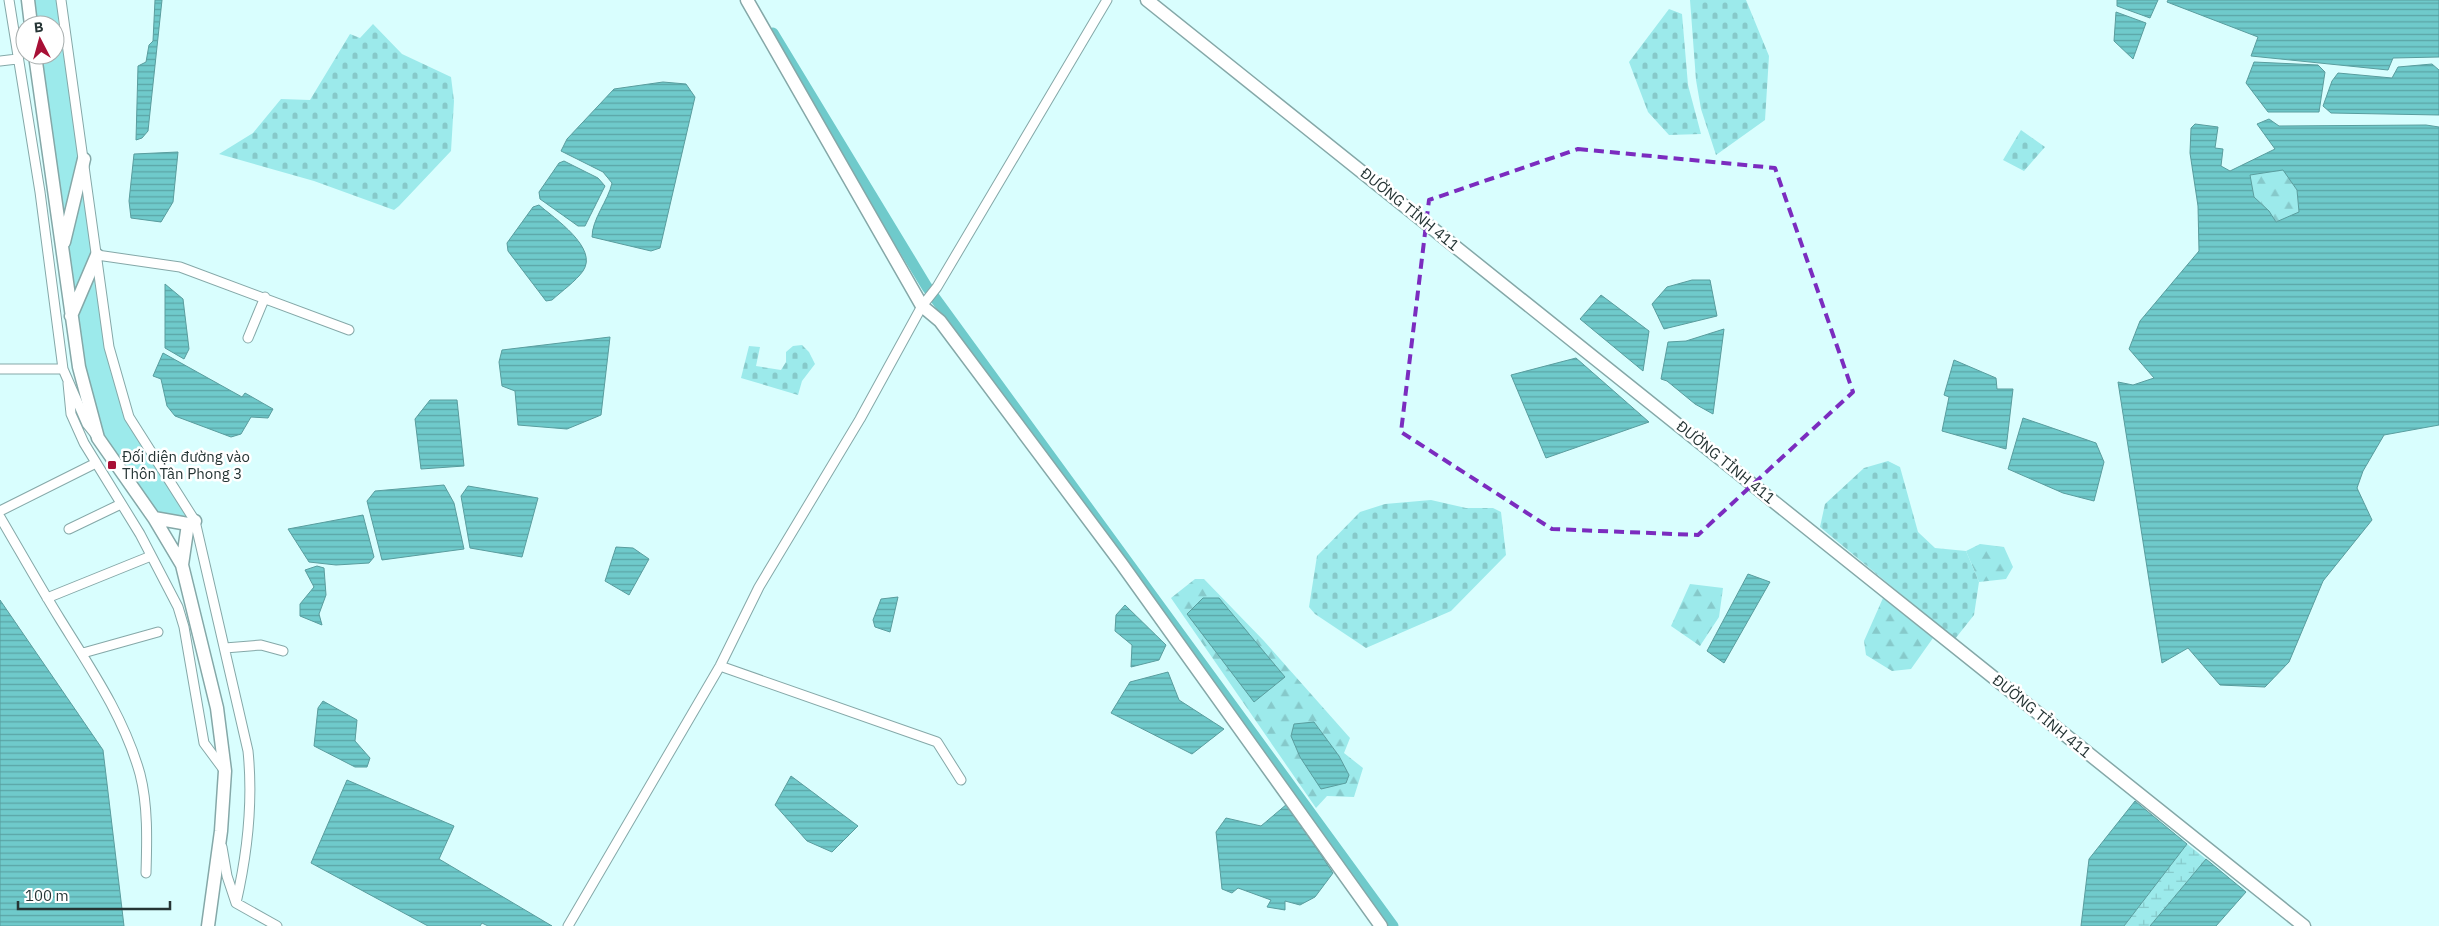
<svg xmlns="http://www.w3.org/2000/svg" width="2439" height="926" viewBox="0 0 2439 926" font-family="'IBM Plex Sans',sans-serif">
<defs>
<pattern id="forest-firs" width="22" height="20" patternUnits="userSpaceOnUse" patternTransform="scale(1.25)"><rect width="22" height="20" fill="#9ceaeb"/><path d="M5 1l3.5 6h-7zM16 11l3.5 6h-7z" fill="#86c9ca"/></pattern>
<pattern id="wetland-marsh" width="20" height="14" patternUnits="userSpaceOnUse" patternTransform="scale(1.25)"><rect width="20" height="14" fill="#9ceaeb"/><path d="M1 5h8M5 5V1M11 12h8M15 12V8" fill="none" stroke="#86c9ca"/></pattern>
<pattern id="cemetery-stones" width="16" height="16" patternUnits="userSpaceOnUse" patternTransform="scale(1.25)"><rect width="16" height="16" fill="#9ceaeb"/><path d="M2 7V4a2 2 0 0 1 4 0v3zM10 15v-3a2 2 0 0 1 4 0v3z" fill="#86c9ca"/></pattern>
<pattern id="water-rules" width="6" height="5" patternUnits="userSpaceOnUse" patternTransform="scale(1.25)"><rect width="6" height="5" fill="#6fcacb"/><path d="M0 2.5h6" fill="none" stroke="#5ba5a6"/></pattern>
</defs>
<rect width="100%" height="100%" fill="#d9fefe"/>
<path fill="#9ceaeb" d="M 32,0 L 57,0 L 59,27 L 81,157 L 64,225 L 40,55 L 55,55 L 55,25 L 36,25 Z
M 83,177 L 94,254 L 74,303 L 66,254 Z
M 95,263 L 126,417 L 134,433 L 190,519 L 153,512 L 104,437 L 92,402 L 75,314 Z"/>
<path fill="url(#forest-firs)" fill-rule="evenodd" d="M 2283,169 L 2297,190 L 2299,213 L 2276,222 L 2269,211 L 2254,197 L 2250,175 Z
M 1980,544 L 2004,547 L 2013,567 L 2006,579 L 1979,582 L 1966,551 Z
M 1195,579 L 1204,579 L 1264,641 L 1350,738 L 1344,753 L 1363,768 L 1354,797 L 1327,796 L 1316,808 L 1171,598 ZM 1315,723 L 1339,756 L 1348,775 L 1300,757 L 1291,736 L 1294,724 Z
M 1690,584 L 1723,588 L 1719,617 L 1700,646 L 1671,626 Z
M 1883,598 L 1933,638 L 1911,669 L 1892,671 L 1866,655 L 1864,641 Z"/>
<path fill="url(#wetland-marsh)" d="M 2187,844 L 2206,859 L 2150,926 L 2124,926 Z"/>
<path fill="url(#cemetery-stones)" d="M 1690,0 L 1746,0 L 1769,56 L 1765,120 L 1716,155 L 1701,109 L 1696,80 Z
M 1669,9 L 1682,14 L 1688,85 L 1701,134 L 1669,135 L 1648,112 L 1629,62 Z
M 373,24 L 402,54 L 451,77 L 454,101 L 451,151 L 399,206 L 394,210 L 314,181 L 219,154 L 253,133 L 281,99 L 310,100 L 350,34 L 360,38 Z
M 2021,130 L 2045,147 L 2024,171 L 2003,160 Z
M 802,345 L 809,352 L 815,364 L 802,381 L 798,395 L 741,378 L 749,346 L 760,347 L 756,366 L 781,370 L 786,362 L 786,352 L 793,346 Z
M 1888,461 L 1900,467 L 1918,532 L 1935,548 L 1966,551 L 1979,582 L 1974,615 L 1955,639 L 1820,527 L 1825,504 L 1864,468 Z
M 1431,500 L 1466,508 L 1493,508 L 1501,512 L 1506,555 L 1451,611 L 1366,648 L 1315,614 L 1309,607 L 1317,556 L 1360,512 L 1385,504 Z"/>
<path fill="url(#water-rules)" stroke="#599d9e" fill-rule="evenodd" d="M 155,0 L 162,0 L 148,131 L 142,138 L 136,140 L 138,66 L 146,62 L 149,45 L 153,41 Z
M 2117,0 L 2158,0 L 2150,18 L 2117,6 Z
M 2168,0 L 2439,0 L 2439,57 L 2393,58 L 2388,70 L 2251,56 L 2258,37 L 2167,2 Z
M 2116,12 L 2146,23 L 2133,59 L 2114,41 Z
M 2254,62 L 2318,65 L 2325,72 L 2319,112 L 2268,112 L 2246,83 Z
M 2432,64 L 2439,70 L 2439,115 L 2331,113 L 2323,106 L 2332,81 L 2338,73 L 2392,78 L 2398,67 Z
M 663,82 L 686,84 L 695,97 L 660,248 L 651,251 L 592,237 C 592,219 608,201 612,183 L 603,172 L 561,151 L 567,139 L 614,89 Z
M 2269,119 L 2279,126 L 2426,125 L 2439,127 L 2439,425 L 2384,435 L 2363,471 L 2357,488 L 2372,520 L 2323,581 L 2289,662 L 2265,687 L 2220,685 L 2188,648 L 2162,663 L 2118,382 L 2133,385 L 2154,378 L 2129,349 L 2140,321 L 2199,251 L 2198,206 L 2190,153 L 2191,128 L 2195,124 L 2218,127 L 2215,148 L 2223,149 L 2221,166 L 2230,171 L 2275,149 L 2257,124 ZM 2283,170 L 2297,190 L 2299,212 L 2276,222 L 2269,211 L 2254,197 L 2250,175 Z
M 178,152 L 173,202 L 161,222 L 131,218 L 129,201 L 134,154 Z
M 564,161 L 598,178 L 605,186 L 585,226 L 578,226 L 540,199 L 539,192 L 559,163 Z
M 539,205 C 554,218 599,248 583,271 C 576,281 562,291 552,300 L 546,301 L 508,251 L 507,243 L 533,207 Z
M 1692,280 L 1710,280 L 1717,316 L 1664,329 L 1652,304 L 1667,287 Z
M 165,284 L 183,299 L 189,349 L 184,359 L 165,348 Z
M 1601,295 L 1649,331 L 1643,371 L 1580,319 Z
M 1724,329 L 1713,414 L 1695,404 L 1667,381 L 1661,379 L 1668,342 L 1686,341 Z
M 610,337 L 601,415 L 567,429 L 518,425 L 515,391 L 502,386 L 499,362 L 502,350 Z
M 163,353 L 242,397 L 245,393 L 273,409 L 268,418 L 251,417 L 241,434 L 231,437 L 175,416 L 167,406 L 161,379 L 153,376 Z
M 1576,358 L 1649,422 L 1546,458 L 1511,375 Z
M 1954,360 L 1996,378 L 1997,389 L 2013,389 L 2006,449 L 1942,431 L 1949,397 L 1944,395 Z
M 430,400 L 457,400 L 464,466 L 421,469 L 415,419 Z
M 2023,418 L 2096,443 L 2104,462 L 2094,501 L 2063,493 L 2008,469 Z
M 444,485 L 454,503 L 464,549 L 382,560 L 367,501 L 375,491 Z
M 468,486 L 538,498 L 522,557 L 470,548 L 461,496 Z
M 363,515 L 374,557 L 369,563 L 336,565 L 309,562 L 288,529 Z
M 616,547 L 633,548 L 649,559 L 629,595 L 605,581 Z
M 317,566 L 324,568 L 326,595 L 319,614 L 322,625 L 300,616 L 300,604 L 314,587 L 305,570 Z
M 1748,574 L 1770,582 L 1724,663 L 1707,651 Z
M 898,597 L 890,632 L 875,627 L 873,620 L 881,599 Z
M 1203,598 L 1219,598 L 1285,677 L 1254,702 L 1187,614 Z
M 0,600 L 103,750 L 124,926 L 0,926 Z
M 1125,605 L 1166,645 L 1159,660 L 1131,667 L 1132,645 L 1115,631 L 1116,615 Z
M 1168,672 L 1179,700 L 1224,729 L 1192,754 L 1111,713 L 1130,682 Z
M 323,701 L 357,720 L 355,741 L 370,758 L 367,767 L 355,767 L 314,746 L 318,708 Z
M 1314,722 L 1339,756 L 1349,775 L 1346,783 L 1321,789 L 1300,757 L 1291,736 L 1294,724 Z
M 791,776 L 858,826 L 832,852 L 807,841 L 775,805 Z
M 347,780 L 454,826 L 439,859 L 552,926 L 488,926 L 482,923 L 480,926 L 428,926 L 311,863 Z
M 2135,801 L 2187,844 L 2124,926 L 2081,926 L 2089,859 Z
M 1287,804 L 1333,873 L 1315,897 L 1300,905 L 1285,901 L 1285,910 L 1267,907 L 1271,900 L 1238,888 L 1232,893 L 1222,889 L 1216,832 L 1226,818 L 1261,826 Z
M 2206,859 L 2246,892 L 2216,926 L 2150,926 Z"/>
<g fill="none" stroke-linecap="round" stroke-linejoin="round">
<path stroke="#6fcacb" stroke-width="11" d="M 773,33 L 927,287 L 1393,926"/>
<g stroke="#85a8a8" stroke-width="11">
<path id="minor" d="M 9,0 L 40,192 L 63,369
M 61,0 L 109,347 L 129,417 L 195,521 L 248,751 C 253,800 247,855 236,903
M 0,61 L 17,59
M 97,255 L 180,267 L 349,330
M 248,338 L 265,297
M 0,369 L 63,369 L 87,424 L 95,434
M 68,383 L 71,414 L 84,443 L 140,534 L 178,607 L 184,627 L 204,743 L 224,770
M 0,511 L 96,463
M 0,517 C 20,551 39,585 60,619 C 91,669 124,717 140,774 C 148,805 147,841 146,873
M 69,529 L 121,504
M 47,598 L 151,556
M 225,648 L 261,645 L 283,651
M 83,653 L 158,632
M 720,666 L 937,742 L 961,780
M 222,847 L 227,876 L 236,903 L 277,926
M 568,926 L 720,666 L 759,587 L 860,419 L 922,306 L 937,287 L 1107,0"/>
</g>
<g stroke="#85a8a8" stroke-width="15">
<path id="secondary" d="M 28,0 L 31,25
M 747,0 L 922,306 L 940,321 L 1121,563 L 1381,926
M 1147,0 L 2304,926
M 35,55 L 79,367 L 98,438 L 154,518 L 182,565 L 217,708 L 225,771 L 221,831 L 208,926
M 64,242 L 84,159
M 71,316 L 97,255
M 154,518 L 188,524 L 195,521
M 182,565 L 188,524"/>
</g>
<use href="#minor" stroke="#fff" stroke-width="9"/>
<use href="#secondary" stroke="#fff" stroke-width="12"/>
</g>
<path fill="none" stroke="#7b2cbf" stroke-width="4" stroke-dasharray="10 6" stroke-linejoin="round" d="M 1578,149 L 1775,168 L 1853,392 L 1698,535 L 1552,529 L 1401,432 L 1429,200 Z"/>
<rect fill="#a81036" stroke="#fff" stroke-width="2" x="107" y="460" width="10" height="10" rx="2.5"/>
<g text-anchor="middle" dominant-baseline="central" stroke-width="5" stroke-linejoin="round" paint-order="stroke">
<g font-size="15" fill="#263535" stroke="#fff">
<text transform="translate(1410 209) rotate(39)">ĐƯỜNG TỈNH 411</text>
<text transform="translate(1726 462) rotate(39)">ĐƯỜNG TỈNH 411</text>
<text transform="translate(2042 716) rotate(39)">ĐƯỜNG TỈNH 411</text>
</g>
<g font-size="15" fill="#263535" stroke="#fff" text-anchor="start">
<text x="122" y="456">Đối diện đường vào<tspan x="122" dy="17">Thôn Tân Phong 3</tspan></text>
</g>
</g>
<g transform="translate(40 40) rotate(354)"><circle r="24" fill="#ffffff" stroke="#a8aeae"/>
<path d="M0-4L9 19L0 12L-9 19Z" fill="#a81036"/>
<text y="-8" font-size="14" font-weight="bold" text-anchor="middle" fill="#263535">B</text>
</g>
<path d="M18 901v8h152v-8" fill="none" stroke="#263535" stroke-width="2.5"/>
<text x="25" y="901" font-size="15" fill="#263535" stroke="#ffffff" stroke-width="4" paint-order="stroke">100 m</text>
</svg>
